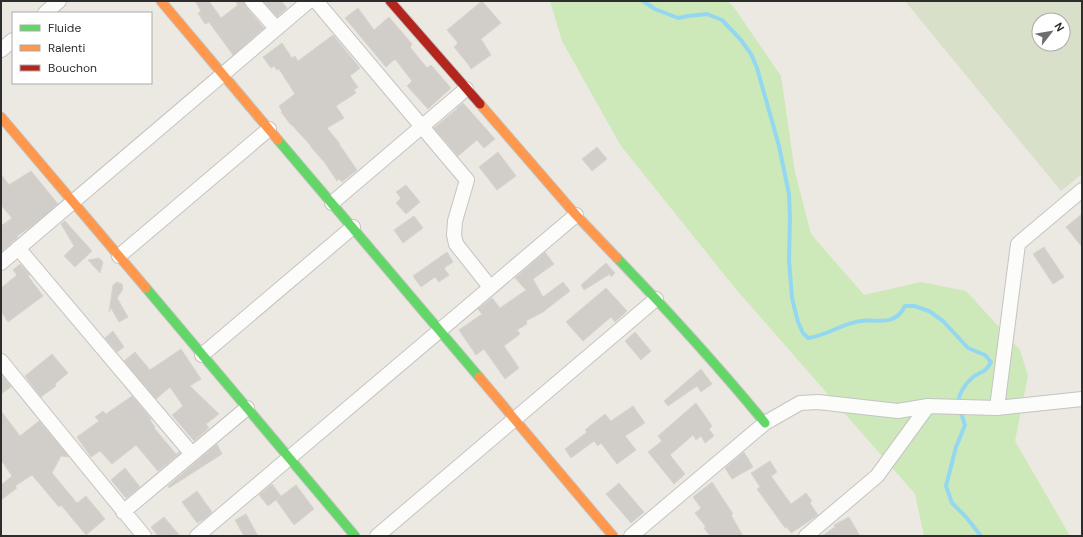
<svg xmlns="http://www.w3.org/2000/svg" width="1083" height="537" viewBox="0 0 1083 537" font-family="'DM Sans',sans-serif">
<rect width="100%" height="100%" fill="#ece8e2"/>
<path fill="#cde9ba" d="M 550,1 L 727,1 L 733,6 L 781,76 L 795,172 L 811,234 L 864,295 L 921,282 L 966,291 L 1020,350 L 1028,376 L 1015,441 L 1070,536 L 924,536 L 915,494 L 735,288 L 621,146 L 562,41 Z"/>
<path fill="#d8e0c9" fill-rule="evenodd" d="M 905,1 L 1082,1 L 1082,174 L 1061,191 ZM 1039,20 L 1063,20 L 1063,44 L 1039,44 Z"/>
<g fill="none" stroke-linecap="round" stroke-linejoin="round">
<path stroke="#93d7f1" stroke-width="4" d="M 643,1 L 655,9 L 678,18 L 688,16 L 707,14 L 722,20 L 741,40 L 751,54 L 757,68 L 779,146 L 789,194 L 790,218 L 789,260 L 792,298 L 798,322 L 803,333 L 808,338 C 827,336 842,323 861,321 C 871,319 883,323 892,319 C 898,317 902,312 905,306 L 914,306 L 929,311 L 943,321 L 968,348 L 985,355 L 991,362 C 985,374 980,371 972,378 C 965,384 958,395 958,404
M 960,410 L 965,425 L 956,447 L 946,486 L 952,503 L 966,517 L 981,536"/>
</g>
<path fill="#d1cec9" stroke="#d7d4ce" d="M 195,1 L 209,1 L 221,18 L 238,5 L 235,1 L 244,1 L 246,7 L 264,28 L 233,55 L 209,22 L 205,24 L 198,13 L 201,11 Z
M 263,1 L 281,1 L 287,8 L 277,17 Z
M 482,1 L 501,23 L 481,39 L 491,55 L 471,69 L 468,64 L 454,47 L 458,43 L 447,30 Z
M 358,8 L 374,30 L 389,17 L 412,44 L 410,47 L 427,68 L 431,65 L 451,88 L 428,109 L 407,86 L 412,81 L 395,59 L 386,67 L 345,18 Z
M 333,35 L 360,68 L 350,76 L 358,87 L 354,90 L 356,93 L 336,106 L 344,118 L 327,128 L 340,144 L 339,144 L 357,170 L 342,182 L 339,179 L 337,181 L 325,163 L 311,147 L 311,146 L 292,125 L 291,125 L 281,112 L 282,111 L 279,106 L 295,94 L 279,69 L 277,70 L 274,66 L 271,68 L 263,57 L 282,43 L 292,58 L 295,56 L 298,61 Z
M 463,103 L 495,139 L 484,148 L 477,140 L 458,156 L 434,128 L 457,109 L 457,108 Z
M 597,147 L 607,159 L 592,171 L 582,159 Z
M 498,152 L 516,176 L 497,190 L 479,167 Z
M 31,171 L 58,204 L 33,225 L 17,236 L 18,237 L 1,252 L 1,226 L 12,218 L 1,205 L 1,174 L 9,185 Z
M 406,185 L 420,202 L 406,214 L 396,203 L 401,198 L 396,192 Z
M 1082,214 L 1082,247 L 1066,227 Z
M 414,216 L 423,228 L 403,243 L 394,230 Z
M 65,221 L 92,251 L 75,267 L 64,256 L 74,246 L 61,224 Z
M 1044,247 L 1064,277 L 1053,284 L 1033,254 Z
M 447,252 L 453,262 L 444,268 L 449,275 L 439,282 L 435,277 L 421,287 L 413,276 Z
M 545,252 L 554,264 L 533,279 L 543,297 L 563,282 L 570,291 L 543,312 L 526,321 L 527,324 L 517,330 L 520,334 L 504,346 L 519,368 L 505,379 L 484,349 L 476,355 L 459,330 L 482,314 L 478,309 L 492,298 L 500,308 L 526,290 L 515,278 Z
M 99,258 L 103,262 L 100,273 L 88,260 Z
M 606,263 L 615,273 L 611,277 L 610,274 L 584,290 L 581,285 Z
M 20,264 L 30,275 L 28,276 L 43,296 L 8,322 L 1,311 L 1,288 L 17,275 L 13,270 Z
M 117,282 L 122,284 L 123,289 L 117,298 L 128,317 L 119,322 L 111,308 L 109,312 L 113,285 Z
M 606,288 L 627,311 L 615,322 L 611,317 L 583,341 L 566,322 Z
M 113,331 L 124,347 L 117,352 L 105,338 Z
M 635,332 L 651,351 L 641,360 L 625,341 Z
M 181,349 L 201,379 L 190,386 L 219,414 L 206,424 L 209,428 L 194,441 L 172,415 L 183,406 L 170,387 L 156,399 L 124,361 L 135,352 L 150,370 Z
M 52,354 L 68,373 L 55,384 L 56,386 L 41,397 L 25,376 Z
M 701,369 L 712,384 L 701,392 L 697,386 L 668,406 L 664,401 Z
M 1,374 L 11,387 L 1,394 Z
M 132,396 L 151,419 L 150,420 L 155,427 L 154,428 L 176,454 L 179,452 L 180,453 L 158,471 L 136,445 L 112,464 L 100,451 L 91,457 L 77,437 L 99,421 L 95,417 L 103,411 L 106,414 Z
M 696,403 L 712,426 L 709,429 L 714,436 L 705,443 L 701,436 L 696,440 L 693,435 L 670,455 L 685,474 L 674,484 L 648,452 L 662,441 L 658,436 Z
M 633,406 L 645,423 L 625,436 L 636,450 L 617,464 L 601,443 L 598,446 L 594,441 L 571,458 L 565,449 L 587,432 L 585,430 L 605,414 L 611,421 Z
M 1,411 L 20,436 L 39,421 L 69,457 L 61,456 L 52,473 L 77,503 L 86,496 L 105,519 L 86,535 L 61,505 L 59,507 L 32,475 L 15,486 L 17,488 L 1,500 L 1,485 L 12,476 L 1,460 Z
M 217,444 L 222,454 L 169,488 L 168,486 Z
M 744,452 L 753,467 L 732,479 L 725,468 Z
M 770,461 L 777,472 L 771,476 L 791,504 L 806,493 L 812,501 L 810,503 L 818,515 L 791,533 L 787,527 L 785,528 L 757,489 L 760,487 L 751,473 Z
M 125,468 L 140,487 L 126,498 L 111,480 Z
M 712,482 L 733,514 L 731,515 L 743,536 L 710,536 L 704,528 L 706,527 L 695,513 L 701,508 L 693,497 Z
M 619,483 L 644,512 L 631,523 L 606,494 Z
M 272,484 L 281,496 L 268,506 L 259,495 Z
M 296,485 L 314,509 L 294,525 L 276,500 Z
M 197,491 L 212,512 L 206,518 L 197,523 L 182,502 Z
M 246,514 L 258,536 L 244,536 L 235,520 Z
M 164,517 L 180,536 L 158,536 L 151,527 Z
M 849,517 L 860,536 L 822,536 L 835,527 L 834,525 Z"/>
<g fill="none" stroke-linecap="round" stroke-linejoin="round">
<g stroke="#c5c4c3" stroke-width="16">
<path id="street" d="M 252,1 L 276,28
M 316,1 L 467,180 L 455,221 L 454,235 L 456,244 L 490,287
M 45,13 L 59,1
M 1,50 L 13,40
M 332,203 L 466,89
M 18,248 L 192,454
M 119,256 L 269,129
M 1,263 L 309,1
M 202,355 L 353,227
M 1,361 L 144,536
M 997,408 L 1018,244 L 1082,190
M 123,512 L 247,408
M 197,536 L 576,215
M 377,536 L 656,299
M 631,536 L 765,423 L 800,403 L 818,402 L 898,411 L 928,406 L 997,408 L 1082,399
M 806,536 L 877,476 L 928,406"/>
</g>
<g stroke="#c5c4c3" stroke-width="11">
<path id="fast" d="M 278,140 L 479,377
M 617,258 C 668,311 718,366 765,423
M 146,288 L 355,536"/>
</g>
<g stroke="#c5c4c3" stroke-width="11">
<path id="slow" d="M 161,1 L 278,140
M 480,104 L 576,215 L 617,258
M 1,117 L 146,288
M 479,377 L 613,536"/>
</g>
<g stroke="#c5c4c3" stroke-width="11">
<path id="jam" d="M 390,1 L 480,104"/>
</g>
<use href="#street" stroke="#fcfcfb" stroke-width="14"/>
<use href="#fast" stroke="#63d668" stroke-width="9"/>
<use href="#slow" stroke="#ff974d" stroke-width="9"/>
<use href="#jam" stroke="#b3261e" stroke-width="9"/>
</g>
<rect width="1083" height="537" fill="none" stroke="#2d2d2d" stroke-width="4"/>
<rect x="12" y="12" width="140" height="72" fill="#ffffff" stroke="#ababab"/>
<rect x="20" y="25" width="20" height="6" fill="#63d668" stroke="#ababab"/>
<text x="48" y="32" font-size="12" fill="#2d2d2d">Fluide</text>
<rect x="20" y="45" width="20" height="6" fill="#ff974d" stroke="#ababab"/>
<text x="48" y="52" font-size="12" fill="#2d2d2d">Ralenti</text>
<rect x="20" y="65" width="20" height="6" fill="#b3261e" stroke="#ababab"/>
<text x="48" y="72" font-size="12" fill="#2d2d2d">Bouchon</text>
<g transform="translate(1051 32) rotate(59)"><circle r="19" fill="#ffffff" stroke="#ababab"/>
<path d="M0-3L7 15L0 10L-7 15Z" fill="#706e6c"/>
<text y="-6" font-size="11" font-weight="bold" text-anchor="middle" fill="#2d2d2d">N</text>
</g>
</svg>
